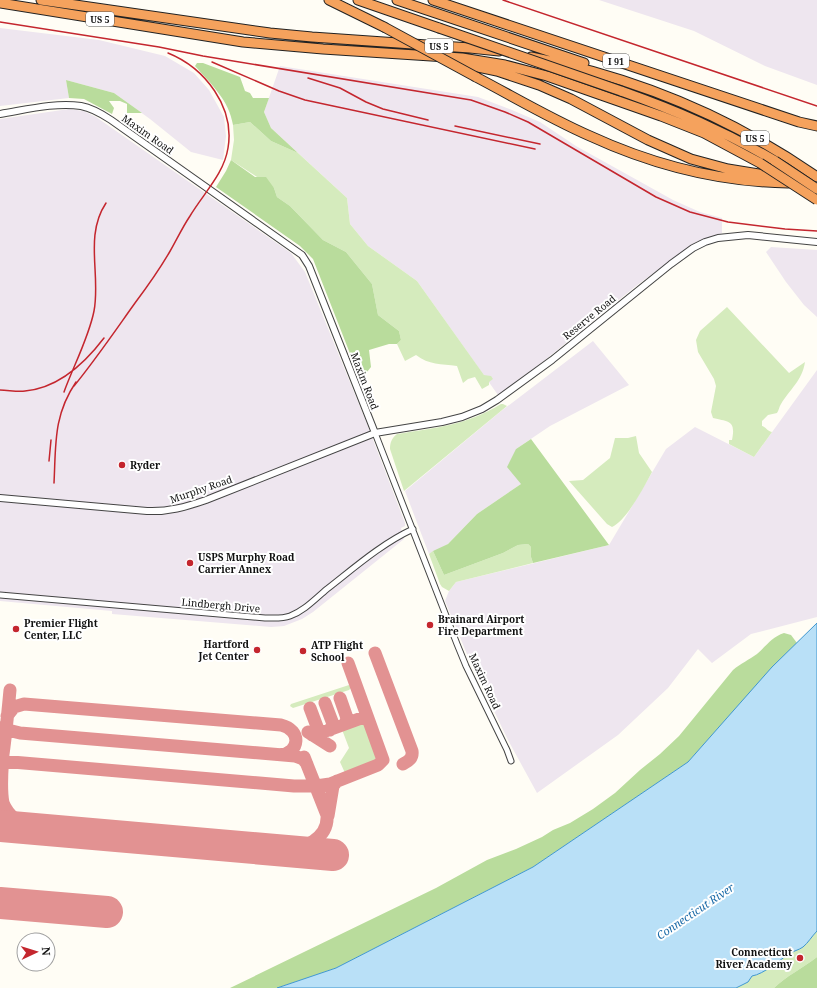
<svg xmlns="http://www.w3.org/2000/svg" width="817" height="988" viewBox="0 0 817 988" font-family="'Noto Serif',serif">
<rect width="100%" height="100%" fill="#fffdf5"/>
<path fill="#eee6ef" d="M 599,0 L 817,0 L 817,85 L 765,66 L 694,31 Z
M 0,28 L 99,40 L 165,56 L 194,73 L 209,90 L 224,117 L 226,136 L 223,160 L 191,152 L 150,119 L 114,93 L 66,80 L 69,98 L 0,106 Z
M 280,66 L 478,97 L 512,110 L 540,122 L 576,146 L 673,200 L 700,212 L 722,218 L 722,233 L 696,242 L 636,286 L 545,360 L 498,395 L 417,281 L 368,246 L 350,224 L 347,198 L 271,128 L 264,112 Z
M 69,109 L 84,111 L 96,117 L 291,253 L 305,272 L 367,424 L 405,523 L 405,526 L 401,528 L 404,539 L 313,612 L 302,619 L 284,626 L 271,627 L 112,614 L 112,611 L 0,601 L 0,119 Z
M 771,247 L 817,250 L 817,317 L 804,305 L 786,282 L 766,252 Z
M 593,341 L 629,385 L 550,426 L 516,449 L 521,484 L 477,514 L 448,544 L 429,554 L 405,491 L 500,412 Z
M 817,370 L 817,617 L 751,634 L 712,663 L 698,649 L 668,688 L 618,735 L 537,793 L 508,740 L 469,659 L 445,601 L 449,591 L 456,582 L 609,545 L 666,449 L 695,427 L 754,457 Z"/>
<path fill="#d5ebbd" d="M 250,122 L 271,141 L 298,153 L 347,198 L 350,224 L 368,246 L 417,281 L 484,375 L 491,376 L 493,379 L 489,382 L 489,385 L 482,389 L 475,377 L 468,379 L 463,383 L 457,366 C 441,364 429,365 416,355 L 405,361 L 397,344 L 401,340 L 399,331 L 378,315 L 372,284 L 346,252 L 323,240 L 290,206 L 277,197 L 274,188 L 231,160 L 234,140 L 233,125 Z
M 727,307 L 789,373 L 805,362 C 802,381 790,389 781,404 C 779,407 779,410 777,413 L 768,415 L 762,421 L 762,426 C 766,427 767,431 772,432 L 754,457 L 729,444 L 729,440 L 732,440 C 736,420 729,422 713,418 L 711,412 L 716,386 L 714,379 L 698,352 L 696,340 L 700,331 Z
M 501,404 L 503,404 L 507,406 L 404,491 L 390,449 C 390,442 392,438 397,434 C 435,428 467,425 501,404 Z
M 636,436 L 639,453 L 652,472 C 644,487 627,520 612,527 L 607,524 L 569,481 L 583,480 L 610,458 L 615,438 L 628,438 Z
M 528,544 L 531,547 L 531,557 L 533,563 L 456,582 L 449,591 L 442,587 L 440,584 L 429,554 L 433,551 L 444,575 L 503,553 L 518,545 Z
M 349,685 L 351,688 L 349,690 L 293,708 L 290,706 L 291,704 Z
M 359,720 L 363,720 L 365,723 C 369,731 381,754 374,761 C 369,767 353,771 345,773 L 340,762 L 349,748 L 341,727 Z
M 817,931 L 817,957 C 803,968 786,976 774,988 L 736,988 L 748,982 L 750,978 L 752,976 L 759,974 L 768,968 L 777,963 L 790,953 L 802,947 Z"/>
<path fill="#b9dc9c" d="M 197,63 L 203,63 L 240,77 L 245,91 L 250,93 L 253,98 L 269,98 L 264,112 L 271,128 L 298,153 L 271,141 L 250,122 L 233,125 C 229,100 211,84 195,66 Z
M 66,80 L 114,93 L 142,113 L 127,113 L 127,104 L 120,101 L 109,101 L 114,108 L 112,114 L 84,99 L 69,98 Z
M 231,160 L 255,177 L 266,177 L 274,188 L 277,197 L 290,206 L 323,240 L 346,252 L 372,284 L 378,315 L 399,331 L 401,340 L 397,344 L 389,344 L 369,350 L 371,367 L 367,372 L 358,374 L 313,259 L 300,246 L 216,187 L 226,171 Z
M 531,439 L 609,545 L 533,563 L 531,557 L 531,547 L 528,544 L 518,545 L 503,553 L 444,575 L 433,551 L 448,544 L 477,514 L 521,484 L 507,467 L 516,449 Z
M 784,633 L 791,635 L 797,643 L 772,668 L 688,762 L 533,867 L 336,968 L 277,988 L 230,988 L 436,888 L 487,860 L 516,849 L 542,837 L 553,830 L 570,823 L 593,809 L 615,793 L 640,770 L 660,754 L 679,736 L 733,670 C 741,663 749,660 757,654 C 766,646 772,637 784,633 Z
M 817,957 L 817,988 L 774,988 C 786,976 803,968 817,957 Z"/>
<path fill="#b9e0f7" stroke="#3f96cf" d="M 817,623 L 817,931 C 812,936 808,943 803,947 C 799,950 793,951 789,954 C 778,961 764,974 752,976 L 748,982 L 736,988 L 277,988 L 336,968 L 533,867 L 688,762 L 772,667 Z"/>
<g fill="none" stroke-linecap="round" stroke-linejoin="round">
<path stroke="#e29292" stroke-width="13" d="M 375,653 L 412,751 C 413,758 409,761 403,764
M 10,690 C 8,711 6,733 3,754 C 2,770 0,788 3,803 C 9,818 21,825 35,829
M 340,698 L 347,718 L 345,724
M 325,703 L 333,724 L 330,730
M 310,708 L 322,740
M 7,716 L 14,707 L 24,704 L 281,725 C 302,730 300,753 280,755
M 0,728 L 20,733 L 295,756 L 303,759 L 307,764
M 308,732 L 330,746
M 312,735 L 315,735 L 367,716
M 0,761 L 294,786 L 316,786 L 330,784 L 378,765 L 383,760 L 348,663
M 328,816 L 333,786 L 337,781
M 284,850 C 303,849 329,839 327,815 L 304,757"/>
<path stroke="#e29292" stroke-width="32" d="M 0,826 L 333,855
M 0,903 L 107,912"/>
<g stroke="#444" stroke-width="7">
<path id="minor" d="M 375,433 L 457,644 L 466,666 L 507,750 L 511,761
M 0,595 L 265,618 C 273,618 282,619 290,616 C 304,611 315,599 327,589 C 354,568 381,544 413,529"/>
</g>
<g stroke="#444" stroke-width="8">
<path id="tertiary" d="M 0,114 C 25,110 55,102 81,106 C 92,108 102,114 111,120 L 302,255 L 309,266 L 375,433
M 0,498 L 147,511 C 168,512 186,507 206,500 L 375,433 L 442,422 L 462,417 L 482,409 L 497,400 L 552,360 L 671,264 L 693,248 L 705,242 L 718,238 L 748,235 L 817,242"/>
</g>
<g stroke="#222" stroke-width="11">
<path id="motorway" d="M 41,0 L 270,33 L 312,37 L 470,48 L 499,51
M 329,0 L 384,27
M 358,0 L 439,28
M 397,0 L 584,63
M 433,0 L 799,122 L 817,126
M 0,3 L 243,42 L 323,49 L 462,58 L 505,65 L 547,76 L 661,116 L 704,133 L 760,163
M 531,57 C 634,77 731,117 817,177
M 459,63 L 497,71 L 539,85 L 571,99 L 648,140 L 691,159 L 728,169 L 784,178
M 476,77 C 514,97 551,119 590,136 C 651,164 720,182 788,183
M 621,91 C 677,111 724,131 775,161"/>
</g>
<use href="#minor" stroke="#fff" stroke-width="5"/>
<use href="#tertiary" stroke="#fff" stroke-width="6"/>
<use href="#motorway" stroke="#f5a25d" stroke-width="9"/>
<path stroke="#c4262e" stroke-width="1.5" d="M 503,0 L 817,106
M 0,22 L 159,47 L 203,56 L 471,100 L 505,112 L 528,122 L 656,197 L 690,212 L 728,222 L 785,229 L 817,231
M 212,62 L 279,91 L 305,100 L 535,149
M 308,78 L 340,88 L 366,102 L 383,109 L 428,120
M 455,126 L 540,144
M 74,386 C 96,359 115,331 135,303 C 147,287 159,270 169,253 C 176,241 182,228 190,216 C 203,194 224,174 228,148 C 235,107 205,68 168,53
M 0,390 C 8,390 17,392 25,391 C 58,388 85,363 104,338
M 64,392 C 73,367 89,337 94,311 C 101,275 84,236 106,203
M 49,461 L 51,440
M 54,483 C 56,445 53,416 76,382"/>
<g stroke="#222" stroke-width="11" stroke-linecap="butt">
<path id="motorway-bridge" d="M 384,27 L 476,77
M 439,28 L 621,91
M 775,161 L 817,189
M 760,163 L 817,200"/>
</g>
<use href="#motorway-bridge" stroke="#f5a25d" stroke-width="9"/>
</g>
<g fill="#c4262e" stroke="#fff" stroke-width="1.5">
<circle cx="122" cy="465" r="4"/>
<circle cx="190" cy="563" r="4"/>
<circle cx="430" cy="625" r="4"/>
<circle cx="16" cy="629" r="4"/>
<circle cx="257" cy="650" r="4"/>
<circle cx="303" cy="651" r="4"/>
<circle cx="800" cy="958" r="4"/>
</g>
<g text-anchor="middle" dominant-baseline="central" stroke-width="4" stroke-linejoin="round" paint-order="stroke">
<g fill="#fff" stroke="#585858" stroke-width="1">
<rect x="86" y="12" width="28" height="14" rx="3"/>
<rect x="425" y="39" width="28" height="14" rx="3"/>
<rect x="603" y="54" width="26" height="14" rx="3"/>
<rect x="741" y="131" width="28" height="14" rx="3"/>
</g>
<g font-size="9" font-weight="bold" fill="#111">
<text x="100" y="19">US 5</text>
<text x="439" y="46">US 5</text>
<text x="616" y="61">I 91</text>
<text x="755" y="138">US 5</text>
</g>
<g font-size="10" fill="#111" stroke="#fff">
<text transform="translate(148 134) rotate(35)">Maxim Road</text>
<text transform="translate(589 317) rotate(-39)">Reserve Road</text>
<text transform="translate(365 381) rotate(69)">Maxim Road</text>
<text transform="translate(201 489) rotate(-19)">Murphy Road</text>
<text transform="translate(221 605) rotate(5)">Lindbergh Drive</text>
<text transform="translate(485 681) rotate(65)">Maxim Road</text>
</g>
<g font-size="10" font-weight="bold" fill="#111" stroke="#fff" text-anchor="start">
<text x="130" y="465">Ryder</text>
<text x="198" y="557">USPS Murphy Road<tspan x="198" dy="12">Carrier Annex</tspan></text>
<text x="438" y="619">Brainard Airport<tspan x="438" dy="12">Fire Department</tspan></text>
<text x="24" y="623">Premier Flight<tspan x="24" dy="12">Center, LLC</tspan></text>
<text x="249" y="644" text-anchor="end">Hartford<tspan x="249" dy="12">Jet Center</tspan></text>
<text x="311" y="645">ATP Flight<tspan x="311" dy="12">School</tspan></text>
<text x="792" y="952" text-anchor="end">Connecticut<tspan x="792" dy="12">River Academy</tspan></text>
</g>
<g font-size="11" font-style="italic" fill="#1768a6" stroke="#fff">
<text transform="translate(695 911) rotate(-34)">Connecticut River</text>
</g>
</g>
<g transform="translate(36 952) rotate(86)"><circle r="19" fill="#ffffff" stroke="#a0a0a0"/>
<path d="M0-3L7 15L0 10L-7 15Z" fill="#c4262e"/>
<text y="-6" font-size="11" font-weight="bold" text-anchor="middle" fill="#111111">N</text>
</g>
</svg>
